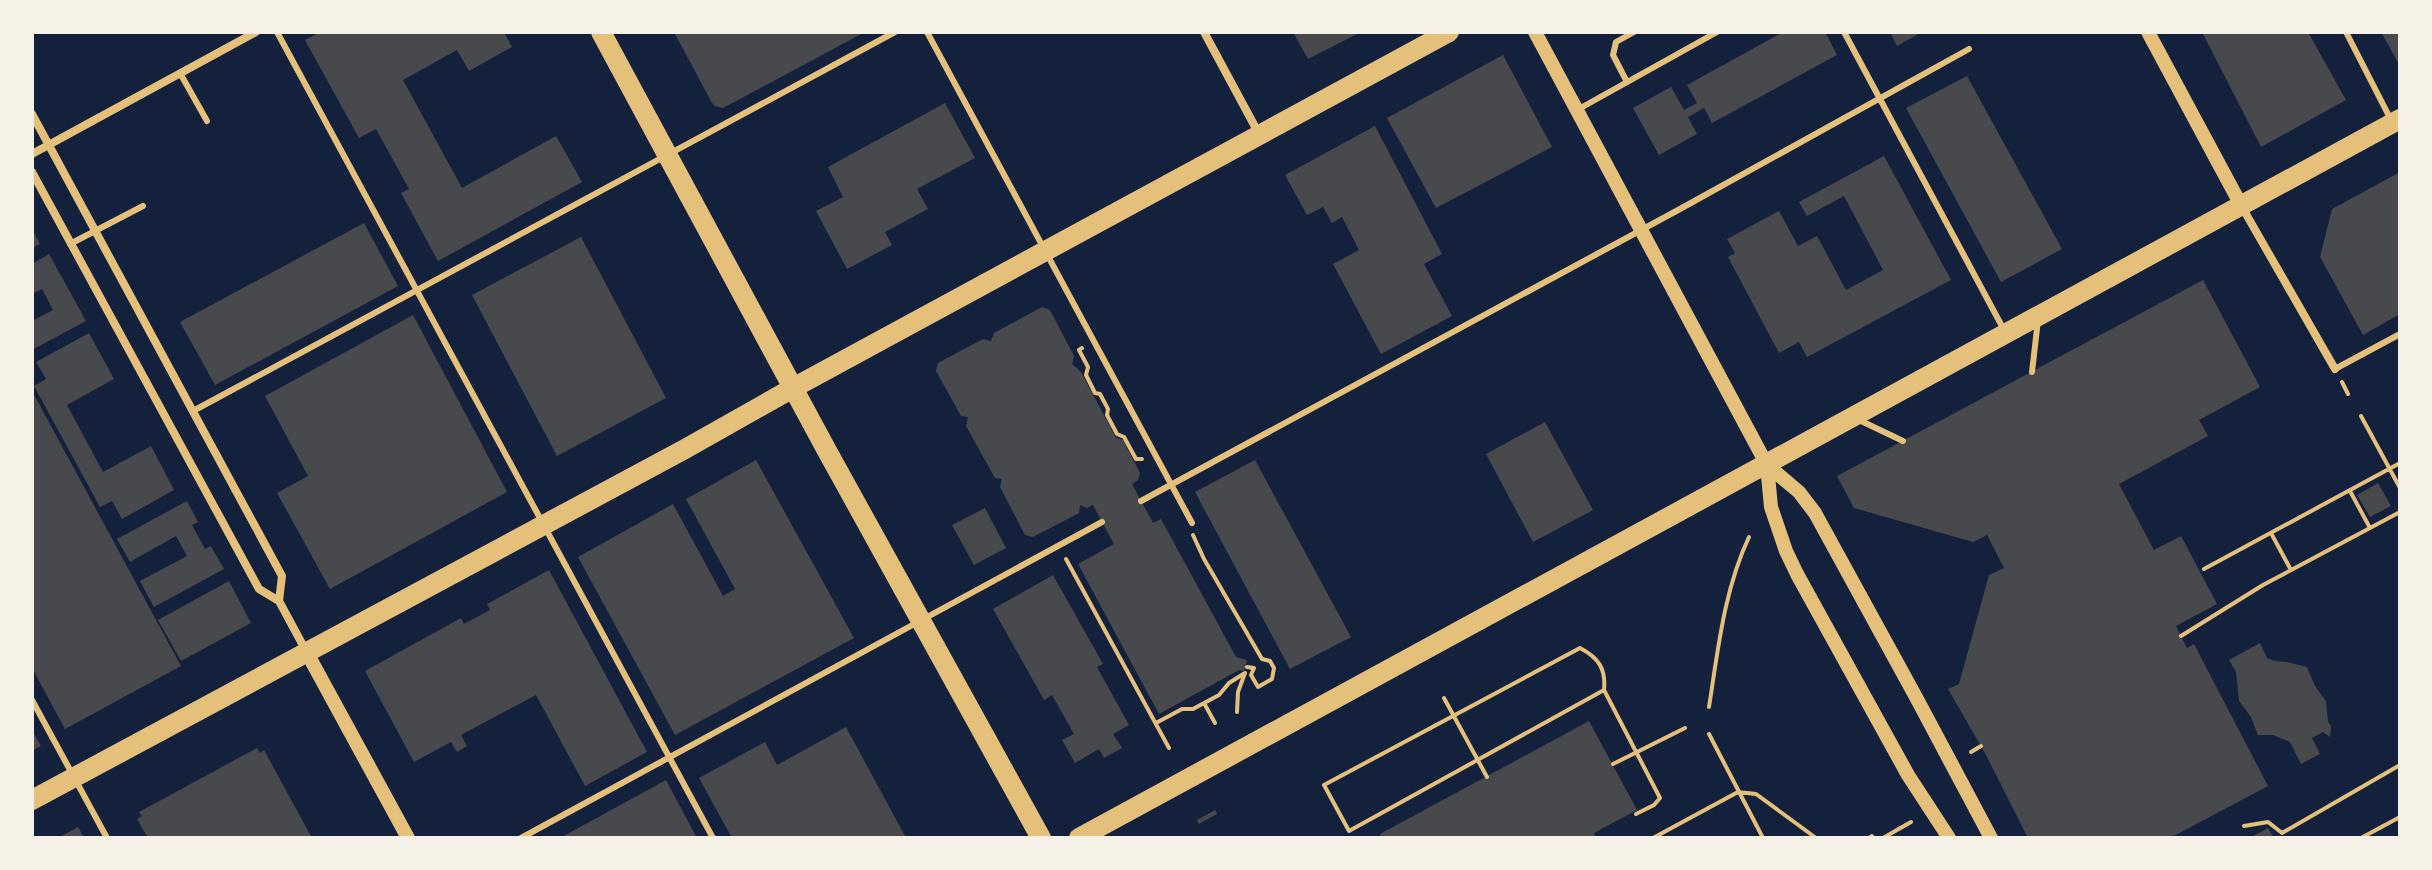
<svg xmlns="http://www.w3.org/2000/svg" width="2432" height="870" viewBox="0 0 2432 870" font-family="'Fira Sans',sans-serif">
<rect width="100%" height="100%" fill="#14213d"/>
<path fill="#48494c" d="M 320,32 L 504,32 L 512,47 L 469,71 L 457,50 L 403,80 L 462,188 L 556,136 L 582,182 L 438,261 L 401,193 L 409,189 L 376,129 L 359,138 L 305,40 Z
M 674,32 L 865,32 L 723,108 L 715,106 L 712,103 Z
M 1293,32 L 1361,32 L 1308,59 Z
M 1783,32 L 1825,32 L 1837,55 L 1712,123 L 1704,108 L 1688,117 L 1697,134 L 1659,155 L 1633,108 L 1671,87 L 1684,110 L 1697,103 L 1687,85 Z
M 1890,32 L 1922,32 L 1897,46 Z
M 2202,32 L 2308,32 L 2346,100 L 2261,147 Z
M 2381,32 L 2400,32 L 2400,66 Z
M 1503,55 L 1552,147 L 1436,208 L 1387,118 Z
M 1967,76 L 2062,249 L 2001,282 L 1906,108 Z
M 945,103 L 975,158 L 917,189 L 928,209 L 885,232 L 892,245 L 847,269 L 816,211 L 843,197 L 828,167 Z
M 1375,126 L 1442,254 L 1424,264 L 1452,316 L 1381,354 L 1333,264 L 1359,250 L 1342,217 L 1332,223 L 1323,207 L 1307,215 L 1285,175 Z
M 1884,156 L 1951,280 L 1807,357 L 1799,342 L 1779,353 L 1728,257 L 1735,253 L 1727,239 L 1779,211 L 1798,246 L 1817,236 L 1846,290 L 1883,270 L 1844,196 L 1807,216 L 1799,202 Z
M 2400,172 L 2400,314 L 2363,335 L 2320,257 L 2332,209 Z
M 364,223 L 398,286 L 215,385 L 180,322 Z
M 32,229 L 40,244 L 32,248 Z
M 581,237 L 666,398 L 557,456 L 472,295 Z
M 49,254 L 86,321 L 32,350 L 32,321 L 53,310 L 42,289 L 32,294 L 32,264 Z
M 2203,280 L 2260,387 L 2199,420 L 2208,436 L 2119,484 L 2154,550 L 2181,536 L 2217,604 L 2176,626 L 2187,648 L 2194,644 L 2268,786 L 2170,838 L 2028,838 L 1986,755 L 1948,689 L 1959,684 L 1989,575 L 2004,568 L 1987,535 L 1973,542 L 1854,508 L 1837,476 Z
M 1042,307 L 1050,310 L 1074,356 L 1072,364 L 1081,372 L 1116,438 L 1123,440 L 1140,473 L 1138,480 L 1132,484 L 1153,523 L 1161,519 L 1236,657 L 1247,660 L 1244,671 L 1239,670 L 1159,714 L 1078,564 L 1114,544 L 1093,505 L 1087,508 L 1080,505 L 1079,513 L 1033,537 L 1025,535 L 1000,487 L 1002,479 L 995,478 L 966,426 L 968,417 L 961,416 L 936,371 L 938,363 L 983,339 L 991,341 L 994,333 Z
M 413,315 L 507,492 L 330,589 L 277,493 L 308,476 L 265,396 Z
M 89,333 L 114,379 L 67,405 L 103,472 L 151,446 L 174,490 L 122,519 L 112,501 L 100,507 L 34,386 L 46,379 L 36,362 Z
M 32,391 L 181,666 L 65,729 L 32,668 Z
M 1545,422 L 1593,510 L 1533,542 L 1486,454 Z
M 756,460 L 854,638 L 675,735 L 578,557 L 673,504 L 723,596 L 735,589 L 686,499 Z
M 1255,460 L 1351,637 L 1290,669 L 1195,492 Z
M 2378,483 L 2391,506 L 2370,517 L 2357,495 Z
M 187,501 L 198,522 L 192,525 L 205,549 L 211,546 L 224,569 L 154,607 L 140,581 L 187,556 L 176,536 L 130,562 L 117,539 Z
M 985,508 L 1006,548 L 974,565 L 952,525 Z
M 549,570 L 647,752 L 585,786 L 536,695 L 461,735 L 467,746 L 457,752 L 451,742 L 414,762 L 365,671 L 461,618 L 464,624 L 490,610 L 487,604 Z
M 1053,575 L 1103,664 L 1097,667 L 1129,725 L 1113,734 L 1122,748 L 1104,758 L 1099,749 L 1075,763 L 1062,740 L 1074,734 L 1052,695 L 1044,700 L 993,609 Z
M 229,581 L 251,623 L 181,661 L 158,620 Z
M 2260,643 L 2267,658 L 2274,661 L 2287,662 L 2307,667 L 2315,686 L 2326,701 L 2328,722 L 2331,726 L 2330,737 L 2323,732 L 2312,738 L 2320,754 L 2301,764 L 2290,742 L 2273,735 L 2258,735 L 2251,717 L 2239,701 L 2236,672 L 2229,660 Z
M 1589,721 L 1637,810 L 1594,833 L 1596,838 L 1382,838 L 1380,834 Z
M 846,727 L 905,836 L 901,838 L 732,838 L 699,778 L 765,742 L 777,765 Z
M 32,730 L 41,746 L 32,751 Z
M 257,748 L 260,753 L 264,750 L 312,838 L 148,838 L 137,819 L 142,816 L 139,812 Z
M 666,780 L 697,838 L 560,838 Z
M 1215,810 L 1217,814 L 1199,824 L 1197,820 Z
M 78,827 L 84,838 L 58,838 Z
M 2268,828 L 2274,838 L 2250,838 Z"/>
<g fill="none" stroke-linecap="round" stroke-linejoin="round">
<path stroke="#e5c07b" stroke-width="4" d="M 1082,348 L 1079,350 L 1088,367 L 1086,375 L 1095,393 L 1100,394 L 1108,409 L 1107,415 L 1117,434 L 1124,437 L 1136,459 L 1142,459
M 2342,382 L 2348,394
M 2361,416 L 2400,488
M 2350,491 L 2370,528
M 2271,533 L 2291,570
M 1193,535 L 1204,559 L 1262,659 L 1270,661 L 1274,668 L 1272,679 L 1258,687 L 1251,675 L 1254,668 L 1247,667
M 1066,559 L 1169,748
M 2204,569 L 2400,463
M 2181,636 L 2263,585 L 2400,512
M 1580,648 C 1599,658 1606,669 1604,690 L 1349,831 L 1324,785 Z
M 1604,690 L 1660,798 L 1654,805 L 1636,814
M 1444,698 L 1487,777
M 1204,703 L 1215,723
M 1709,707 C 1718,650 1724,590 1749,537
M 1237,712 L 1238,692 L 1245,673
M 1156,723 L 1182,709 L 1193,709 L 1219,695 L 1229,683 L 1245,673
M 1709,734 L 1763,838
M 1971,752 L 1981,746
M 1613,764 L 1685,728
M 2244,826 L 2268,822 L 2282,833 L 2400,765
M 1653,838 L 1738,792 L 1756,794 L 1816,838
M 1869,838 L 1872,836
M 1883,838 L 1911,822
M 2361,838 L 2400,817"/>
<path stroke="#e5c07b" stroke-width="6" d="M 277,32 L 713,838
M 927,32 L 1192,523
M 1844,32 L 2004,330
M 2346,32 L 2391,120
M 180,73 L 207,121
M 1627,82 L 1613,55 L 1616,42 L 1634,32
M 1577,110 L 1717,32
M 70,244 L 143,206
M 2335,369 L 2400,334
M 2032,372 L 2038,320
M 193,411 L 895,32
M 1859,420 L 1903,441
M 1141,501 L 1680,209 L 1969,49
M 32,700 L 107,838
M 521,838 L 1102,522"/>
<path stroke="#e5c07b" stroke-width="8" d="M 1204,32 L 1259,134
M 32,114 L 282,576 L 279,601
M 32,154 L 256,32
M 32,172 L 259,589 L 279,601 L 306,651
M 2242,207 L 2335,369"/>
<path stroke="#e5c07b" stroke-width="14" d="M 1535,32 L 1767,465 L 1771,507 L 1786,551 L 1797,574 L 1908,775 L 1949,838
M 2148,32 L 2242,207
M 1767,465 L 1799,492 L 1815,513 L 1917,699 L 1991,838
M 306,651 L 408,838"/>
<path stroke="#e5c07b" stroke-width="20" d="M 601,32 L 826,449 L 1041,838
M 32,800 L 685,449 L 793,388 L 1449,32
M 1079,838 L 2400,119"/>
</g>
<rect width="2432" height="870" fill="none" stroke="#f6f1e7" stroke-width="68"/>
</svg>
